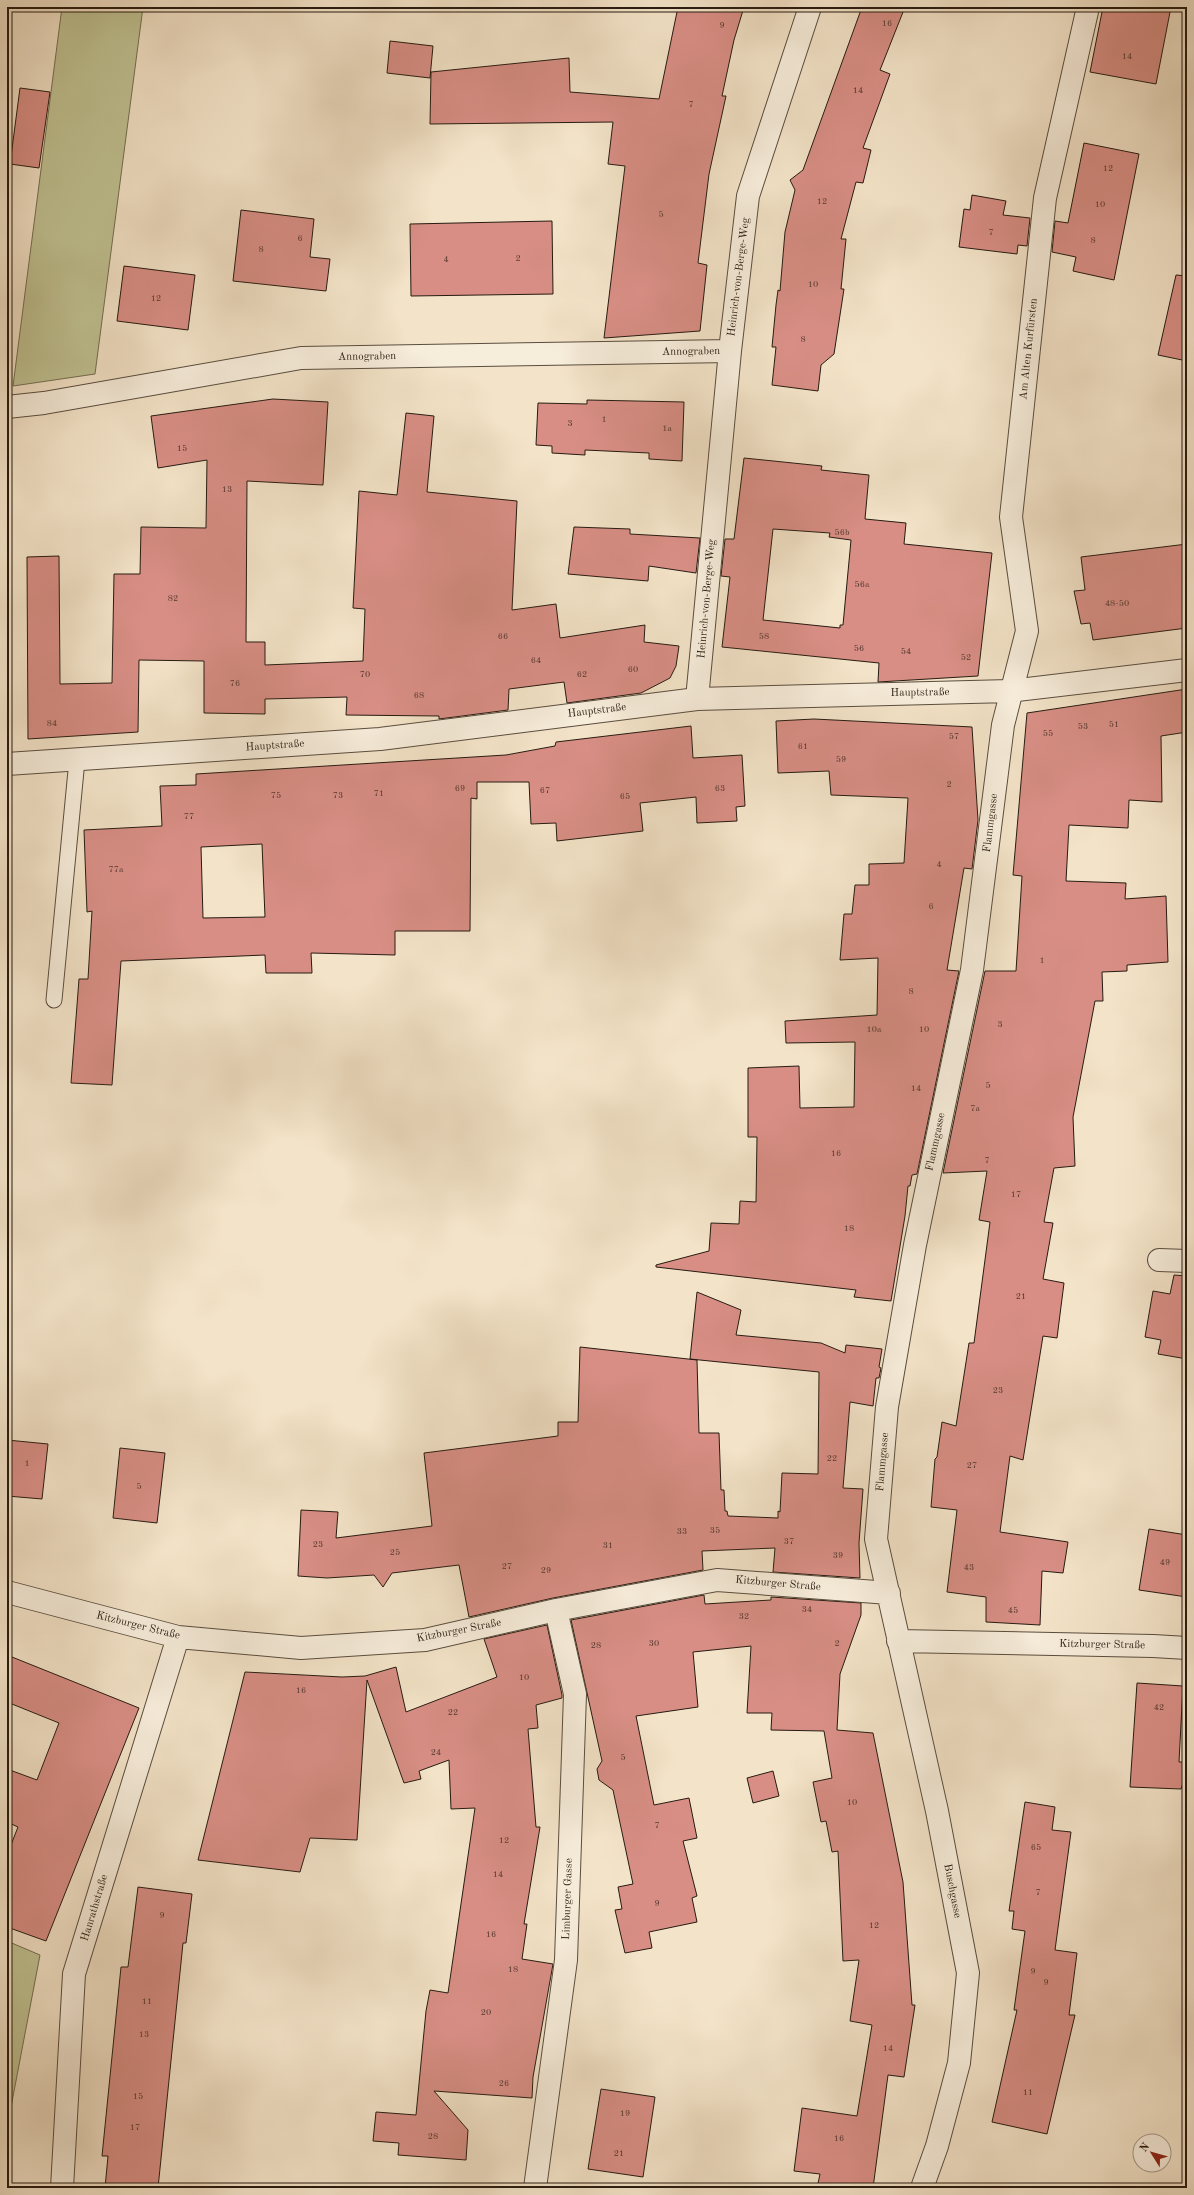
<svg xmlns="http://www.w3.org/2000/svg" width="1194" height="2195" viewBox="0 0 1194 2195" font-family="'Old Standard TT',serif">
<rect width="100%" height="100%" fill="#f3e3c8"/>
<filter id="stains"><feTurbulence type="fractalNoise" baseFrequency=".005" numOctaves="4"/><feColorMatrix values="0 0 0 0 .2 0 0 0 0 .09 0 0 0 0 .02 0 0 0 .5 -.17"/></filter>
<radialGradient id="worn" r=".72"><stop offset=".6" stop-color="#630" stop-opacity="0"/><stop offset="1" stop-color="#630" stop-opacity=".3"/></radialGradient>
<path fill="#c0c293" stroke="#746e52" d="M 62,7 L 143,7 L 95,374 L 13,386 Z
M 7,1941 L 40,1955 L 7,2128 Z"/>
<path fill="#d88e85" stroke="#271b11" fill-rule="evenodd" d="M 678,7 L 744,7 L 734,40 L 722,96 L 726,96 L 709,174 L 698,263 L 707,265 L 700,331 L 604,338 L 625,166 L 608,164 L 613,122 L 430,124 L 431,72 L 569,58 L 570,92 L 659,99 Z
M 862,7 L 905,7 L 880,70 L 890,74 L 863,148 L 871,150 L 863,183 L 856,182 L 841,239 L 846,239 L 841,289 L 844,289 L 834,354 L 821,365 L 818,391 L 772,385 L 776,347 L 772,347 L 776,305 L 778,290 L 780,291 L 785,232 L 795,190 L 790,180 L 803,170 Z
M 1103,7 L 1171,7 L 1156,84 L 1090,72 Z
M 390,41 L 433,46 L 430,78 L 387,73 Z
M 20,88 L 50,92 L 39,168 L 10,164 Z
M 1084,143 L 1139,154 L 1114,280 L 1073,271 L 1076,257 L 1052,252 L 1055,221 L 1068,223 Z
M 972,195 L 1006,201 L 1003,215 L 1030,218 L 1027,246 L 1018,245 L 1017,254 L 959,247 L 964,209 L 970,210 Z
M 241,210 L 314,219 L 310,257 L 330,259 L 326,291 L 233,281 Z
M 552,221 L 553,294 L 411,296 L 410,224 Z
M 124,266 L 195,275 L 188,330 L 117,321 Z
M 1176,275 L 1187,276 L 1187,361 L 1158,355 Z
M 273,399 L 328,402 L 323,485 L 247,481 L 246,642 L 265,642 L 265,665 L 363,661 L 365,609 L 353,608 L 359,491 L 397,495 L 406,413 L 434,416 L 427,492 L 517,501 L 512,610 L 556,604 L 560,638 L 645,625 L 644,642 L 679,646 L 676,666 L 670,678 L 641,693 L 567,703 L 564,682 L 509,689 L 508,710 L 439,719 L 439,716 L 346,715 L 347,697 L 265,699 L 265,714 L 204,713 L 204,661 L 139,660 L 138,732 L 28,739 L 27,557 L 59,556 L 60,684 L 112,683 L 114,574 L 140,574 L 141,527 L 206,528 L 207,460 L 158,468 L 151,416 Z
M 587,400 L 684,402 L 682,461 L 649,459 L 649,453 L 585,450 L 585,455 L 552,453 L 552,446 L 536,445 L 538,403 L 587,404 Z
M 744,458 L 822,466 L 821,470 L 869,475 L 865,519 L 906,523 L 904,544 L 992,553 L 978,676 L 878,682 L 879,663 L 722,647 L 730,577 L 721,576 L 725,539 L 734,539 ZM 773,529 L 830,533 L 829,537 L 851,540 L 843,625 L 840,625 L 840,628 L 763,620 Z
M 574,527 L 630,529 L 630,534 L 700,538 L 696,573 L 649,566 L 648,581 L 568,574 Z
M 1187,544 L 1187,628 L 1093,640 L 1090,623 L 1081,624 L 1074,591 L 1085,590 L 1081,557 Z
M 1187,689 L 1187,732 L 1161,736 L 1162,802 L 1129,800 L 1128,828 L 1069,825 L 1066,881 L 1126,883 L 1125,899 L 1166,896 L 1168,962 L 1127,965 L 1127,971 L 1102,972 L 1103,1001 L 1095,1001 L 1073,1117 L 1075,1166 L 1054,1168 L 1044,1222 L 1053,1223 L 1043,1279 L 1064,1283 L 1057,1338 L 1043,1336 L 1023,1460 L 1010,1456 L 1000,1532 L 1068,1542 L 1063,1573 L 1042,1571 L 1040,1625 L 986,1622 L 986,1597 L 947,1592 L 957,1510 L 931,1507 L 935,1459 L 937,1457 L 942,1422 L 956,1426 L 969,1343 L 974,1343 L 990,1222 L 979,1220 L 987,1171 L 943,1173 L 985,971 L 1016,971 L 1022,876 L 1013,875 L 1027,713 Z
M 814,719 L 972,727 L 978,820 L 972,869 L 964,868 L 947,970 L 959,971 L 917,1174 L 912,1175 L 910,1186 L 908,1186 L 905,1216 L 891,1301 L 854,1297 L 856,1290 L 656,1267 L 656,1265 L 709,1251 L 711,1223 L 739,1224 L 740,1201 L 756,1202 L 757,1137 L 748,1137 L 748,1068 L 799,1066 L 800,1108 L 854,1107 L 855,1042 L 786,1043 L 785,1021 L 877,1015 L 878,958 L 840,960 L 844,914 L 852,914 L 855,885 L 869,885 L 869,864 L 904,863 L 908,798 L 831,795 L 829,771 L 778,773 L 776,721 Z
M 691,726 L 693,758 L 742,755 L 745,806 L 736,807 L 737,821 L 697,823 L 696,797 L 640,803 L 643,831 L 557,841 L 556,823 L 531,824 L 529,782 L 477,782 L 477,799 L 471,798 L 470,931 L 395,931 L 395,955 L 311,953 L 312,973 L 266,973 L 265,955 L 121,961 L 112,1085 L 71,1083 L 79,979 L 88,979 L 92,911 L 87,912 L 84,830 L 162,826 L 160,786 L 196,785 L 196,774 L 506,755 L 555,746 L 556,742 L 573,740 ZM 262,844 L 265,917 L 203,918 L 201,847 Z
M 1174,1275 L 1187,1276 L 1187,1359 L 1158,1354 L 1161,1340 L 1145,1337 L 1153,1291 L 1170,1294 Z
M 697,1292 L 741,1310 L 736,1335 L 821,1343 L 845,1353 L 846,1345 L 882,1349 L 879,1367 L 881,1368 L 879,1378 L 876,1378 L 873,1406 L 850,1402 L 843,1488 L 863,1489 L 859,1543 L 860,1578 L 773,1572 L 775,1548 L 702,1551 L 703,1570 L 553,1598 L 469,1617 L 459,1565 L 392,1573 L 383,1587 L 374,1575 L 327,1578 L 298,1576 L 301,1510 L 338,1512 L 336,1538 L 432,1526 L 424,1453 L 558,1436 L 558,1422 L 578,1422 L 580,1347 L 697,1360 L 699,1433 L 719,1433 L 721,1490 L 724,1490 L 725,1511 L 727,1511 L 728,1516 L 778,1518 L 778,1511 L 780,1512 L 782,1473 L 818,1474 L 819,1372 L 690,1359 Z
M 7,1440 L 48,1444 L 42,1499 L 7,1496 Z
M 120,1448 L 165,1453 L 157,1523 L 113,1518 Z
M 1149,1529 L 1187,1535 L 1187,1597 L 1139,1590 Z
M 704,1595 L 705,1604 L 771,1600 L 771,1597 L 861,1603 L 861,1615 L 840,1674 L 837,1730 L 873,1733 L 903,1882 L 912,2005 L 915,2005 L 904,2077 L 888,2075 L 873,2188 L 817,2188 L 820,2174 L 794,2171 L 802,2108 L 857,2116 L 872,2025 L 850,2021 L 859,1960 L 843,1961 L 838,1851 L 832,1852 L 826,1821 L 821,1822 L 813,1782 L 832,1778 L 824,1731 L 771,1730 L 772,1713 L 747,1713 L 751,1646 L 693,1652 L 698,1707 L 636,1716 L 654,1805 L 689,1798 L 697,1838 L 683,1841 L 697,1896 L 692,1898 L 697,1922 L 649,1932 L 652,1948 L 625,1953 L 615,1910 L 622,1909 L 618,1887 L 633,1884 L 613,1790 L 599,1780 L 597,1769 L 602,1761 L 571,1620 Z
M 547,1625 L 562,1695 L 562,1698 L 536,1705 L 538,1728 L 528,1729 L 536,1827 L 540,1827 L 524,1924 L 527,1924 L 522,1959 L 553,1964 L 533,2077 L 532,2098 L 434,2091 L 468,2130 L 466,2160 L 398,2155 L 399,2143 L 373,2141 L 376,2112 L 416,2115 L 426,2011 L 430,1990 L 448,1993 L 475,1808 L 451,1809 L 449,1760 L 419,1771 L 421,1779 L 404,1783 L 367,1680 L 357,1840 L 310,1838 L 300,1872 L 198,1860 L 245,1672 L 342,1677 L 365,1676 L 396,1667 L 406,1712 L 497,1677 L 484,1639 Z
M 7,1655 L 139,1708 L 46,1941 L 7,1927 L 7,1855 L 18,1827 L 7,1822 L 7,1769 L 37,1780 L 59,1723 L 7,1702 Z
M 1137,1683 L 1183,1686 L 1179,1762 L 1187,1762 L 1187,1771 L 1181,1789 L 1130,1787 Z
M 773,1771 L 779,1796 L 753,1803 L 747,1778 Z
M 1025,1802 L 1055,1807 L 1052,1830 L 1071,1832 L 1055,1950 L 1077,1953 L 1069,2015 L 1075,2015 L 1047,2134 L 992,2122 L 1017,2010 L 1014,2010 L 1025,1931 L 1012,1929 L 1014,1911 L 1009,1911 Z
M 138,1887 L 192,1894 L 186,1943 L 183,1943 L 158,2188 L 105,2188 L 108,2156 L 102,2156 L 121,1967 L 128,1967 Z
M 601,2089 L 655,2097 L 643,2177 L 588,2169 Z"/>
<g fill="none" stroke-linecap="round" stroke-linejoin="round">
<g stroke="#5a4d3f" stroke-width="17">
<path id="service" d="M 54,1000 L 77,760"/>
</g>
<g stroke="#5a4d3f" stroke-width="24">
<path id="minor" d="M 7,407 L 44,403 L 301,358 L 730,351
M 697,699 L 730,351 L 748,196 L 810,7
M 7,764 L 380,739 L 697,699 L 1010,691 L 1187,670
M 1159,1260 L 1187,1261
M 7,1592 L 178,1637 L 301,1648 L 425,1640 L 556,1610 L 717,1580 L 889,1593
M 898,1641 L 1153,1646 L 1187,1648
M 62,2188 L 74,1974 L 178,1637
M 535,2188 L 566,1960 L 575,1694 L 556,1610
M 922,2188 L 937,2146 L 959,2063 L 968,1973 L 937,1811 L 876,1539 L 887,1407 L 915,1245 L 972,970 L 1003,725 L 1027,631 L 1011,517 L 1045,198 L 1088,7"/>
</g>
<use href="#service" stroke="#f7eddb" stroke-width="15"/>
<use href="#minor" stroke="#f7eddb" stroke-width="22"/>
</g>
<g text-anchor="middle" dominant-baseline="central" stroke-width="3" stroke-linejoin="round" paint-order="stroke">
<g font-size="9" fill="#53382e">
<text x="887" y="23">16</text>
<text x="722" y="25">9</text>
<text x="1127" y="56">14</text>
<text x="858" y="90">14</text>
<text x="691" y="104">7</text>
<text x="1108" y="168">12</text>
<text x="822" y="201">12</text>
<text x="1100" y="204">10</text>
<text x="661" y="214">5</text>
<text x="991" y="232">7</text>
<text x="300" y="238">6</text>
<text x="1093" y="240">8</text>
<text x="261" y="249">8</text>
<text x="518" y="258">2</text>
<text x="446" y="259">4</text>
<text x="813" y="284">10</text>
<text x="156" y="298">12</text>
<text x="803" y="339">8</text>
<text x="604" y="419">1</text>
<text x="570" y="423">3</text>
<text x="667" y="428">1a</text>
<text x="182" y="448">15</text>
<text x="227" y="489">13</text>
<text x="842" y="532">56b</text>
<text x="862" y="584">56a</text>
<text x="173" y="598">82</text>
<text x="1117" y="603">48-50</text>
<text x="503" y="636">66</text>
<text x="764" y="636">58</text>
<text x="859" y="648">56</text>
<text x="906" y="651">54</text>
<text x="966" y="657">52</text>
<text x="536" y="660">64</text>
<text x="633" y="669">60</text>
<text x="365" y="674">70</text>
<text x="582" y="674">62</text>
<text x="235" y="683">76</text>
<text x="419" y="695">68</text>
<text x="52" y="723">84</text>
<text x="1114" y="724">51</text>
<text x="1083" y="726">53</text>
<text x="1048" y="733">55</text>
<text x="954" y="736">57</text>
<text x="803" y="746">61</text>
<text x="841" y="759">59</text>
<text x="949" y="784">2</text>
<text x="460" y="788">69</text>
<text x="720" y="788">63</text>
<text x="545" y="790">67</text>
<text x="379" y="793">71</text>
<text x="276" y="795">75</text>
<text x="338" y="795">73</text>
<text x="625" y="796">65</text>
<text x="189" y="816">77</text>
<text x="939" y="864">4</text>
<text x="116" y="869">77a</text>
<text x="931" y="906">6</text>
<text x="1042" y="960">1</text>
<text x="911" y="991">8</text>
<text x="1000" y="1024">3</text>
<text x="874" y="1029">10a</text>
<text x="924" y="1029">10</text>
<text x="988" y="1085">5</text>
<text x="916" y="1088">14</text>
<text x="975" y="1108">7a</text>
<text x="836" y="1153">16</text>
<text x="987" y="1160">7</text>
<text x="1016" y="1194">17</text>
<text x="849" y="1228">18</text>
<text x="1021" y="1296">21</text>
<text x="998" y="1390">23</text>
<text x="832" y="1458">22</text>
<text x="27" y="1463">1</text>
<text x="972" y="1465">27</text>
<text x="139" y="1486">5</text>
<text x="715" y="1530">35</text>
<text x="682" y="1531">33</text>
<text x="789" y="1541">37</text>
<text x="318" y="1544">23</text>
<text x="608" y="1545">31</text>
<text x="395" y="1552">25</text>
<text x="838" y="1555">39</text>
<text x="1165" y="1562">49</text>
<text x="507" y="1566">27</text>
<text x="969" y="1567">43</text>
<text x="546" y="1570">29</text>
<text x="807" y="1609">34</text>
<text x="1013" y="1610">45</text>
<text x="744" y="1616">32</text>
<text x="654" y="1643">30</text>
<text x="837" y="1643">2</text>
<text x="596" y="1645">28</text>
<text x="524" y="1677">10</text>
<text x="301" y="1690">16</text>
<text x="1159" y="1707">42</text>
<text x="453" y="1712">22</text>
<text x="436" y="1752">24</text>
<text x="623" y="1757">5</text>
<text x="852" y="1802">10</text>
<text x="657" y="1825">7</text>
<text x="504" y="1840">12</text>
<text x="1036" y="1847">65</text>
<text x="498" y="1874">14</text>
<text x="1038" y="1892">7</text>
<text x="657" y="1903">9</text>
<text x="162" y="1915">9</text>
<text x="874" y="1925">12</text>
<text x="491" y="1934">16</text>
<text x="513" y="1969">18</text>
<text x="1033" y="1971">9</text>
<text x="1046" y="1982">9</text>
<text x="147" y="2001">11</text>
<text x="486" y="2012">20</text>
<text x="144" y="2034">13</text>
<text x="888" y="2048">14</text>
<text x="504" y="2083">26</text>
<text x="1028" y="2092">11</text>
<text x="138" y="2096">15</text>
<text x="625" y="2113">19</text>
<text x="135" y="2127">17</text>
<text x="433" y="2136">28</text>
<text x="839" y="2138">16</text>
<text x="619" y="2153">21</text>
</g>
<g font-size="11" fill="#271b11" stroke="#f7eddb">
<text transform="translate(739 277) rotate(-83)">Heinrich-von-Berge-Weg</text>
<text transform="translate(1029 349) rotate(-84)">Am Alten Kurfürsten</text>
<text transform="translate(691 352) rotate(-1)">Annograben</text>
<text transform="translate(367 357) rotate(-1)">Annograben</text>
<text transform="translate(707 599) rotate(-85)">Heinrich-von-Berge-Weg</text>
<text transform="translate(920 693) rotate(-1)">Hauptstraße</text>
<text transform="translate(597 711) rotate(-7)">Hauptstraße</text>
<text transform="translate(275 746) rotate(-4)">Hauptstraße</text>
<text transform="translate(991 823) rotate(-83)">Flammgasse</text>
<text transform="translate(936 1142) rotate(-78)">Flammgasse</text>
<text transform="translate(883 1462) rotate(-85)">Flammgasse</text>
<text transform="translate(778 1584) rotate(5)">Kitzburger Straße</text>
<text transform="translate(138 1626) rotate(14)">Kitzburger Straße</text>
<text transform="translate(459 1631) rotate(-11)">Kitzburger Straße</text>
<text transform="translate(1102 1645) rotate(1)">Kitzburger Straße</text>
<text transform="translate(952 1891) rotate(79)">Buschgasse</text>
<text transform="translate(568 1899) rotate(-88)">Limburger Gasse</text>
<text transform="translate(95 1908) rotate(-73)">Hanrathstraße</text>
</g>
</g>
<rect width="1194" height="2195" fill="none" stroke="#f3e3c8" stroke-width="24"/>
<rect x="8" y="8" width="1178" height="2179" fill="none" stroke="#271b11" stroke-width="2"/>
<rect x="12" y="12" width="1170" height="2171" fill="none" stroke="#271b11"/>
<g transform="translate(1152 2153) rotate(307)"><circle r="19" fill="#f7eddb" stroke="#a4998a"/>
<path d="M0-3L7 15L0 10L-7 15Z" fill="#8f2418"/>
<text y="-6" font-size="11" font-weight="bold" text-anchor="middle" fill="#271b11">N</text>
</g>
<rect width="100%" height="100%" filter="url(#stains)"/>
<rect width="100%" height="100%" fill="url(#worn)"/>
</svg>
